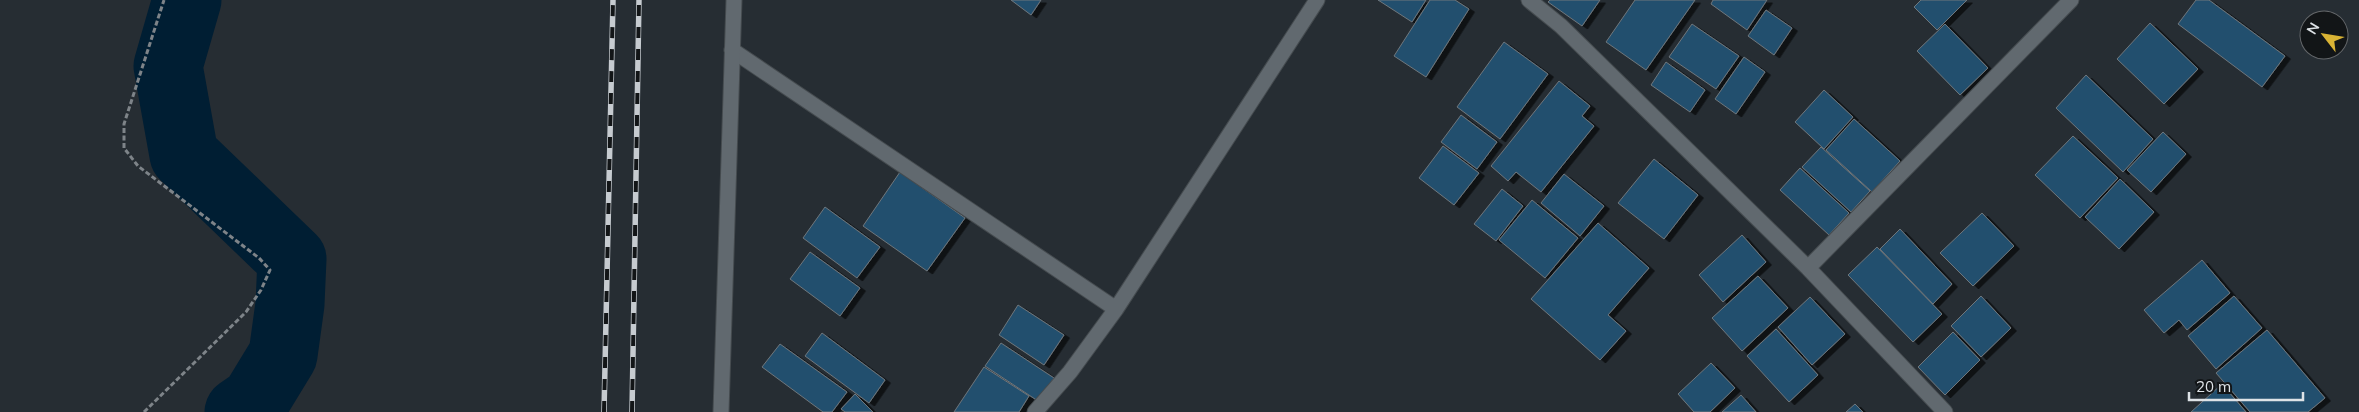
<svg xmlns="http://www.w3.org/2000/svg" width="2359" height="412" viewBox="0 0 2359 412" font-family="Mulish,sans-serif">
<defs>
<filter id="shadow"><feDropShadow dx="5.5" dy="3" stdDeviation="0" flood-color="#0009"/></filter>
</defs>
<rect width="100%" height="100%" fill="#262d33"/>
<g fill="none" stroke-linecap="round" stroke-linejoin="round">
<path stroke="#001e33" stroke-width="69" d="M 187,0 L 168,66 L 184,155 L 292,259 L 290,304 L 283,355 L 255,401 L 239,412"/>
</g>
<path fill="#24506e" stroke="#6e767c" filter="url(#shadow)" d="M 1011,0 L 1041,0 L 1031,15 Z
M 1378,0 L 1426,0 L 1412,22 Z
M 1430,0 L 1455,0 L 1469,9 L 1426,77 L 1394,56 Z
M 1550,0 L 1600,0 L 1582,26 L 1548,2 Z
M 1635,0 L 1695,0 L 1646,70 L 1606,42 Z
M 1713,0 L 1767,0 L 1747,30 L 1711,4 Z
M 1921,0 L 1967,0 L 1937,30 L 1914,7 Z
M 2196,0 L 2209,0 L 2285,56 L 2262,87 L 2178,24 Z
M 1766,10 L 1792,28 L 1774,55 L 1748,36 Z
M 2150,23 L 2198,69 L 2164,104 L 2117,59 Z
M 1692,24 L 1739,56 L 1716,89 L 1669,57 Z
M 1945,24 L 1988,68 L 1960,95 L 1917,51 Z
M 1504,42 L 1548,74 L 1500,139 L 1457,107 Z
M 1744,57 L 1765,72 L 1736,114 L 1715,99 Z
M 1666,62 L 1705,90 L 1690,112 L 1651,85 Z
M 2086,75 L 2153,139 L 2123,172 L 2056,108 Z
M 1559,81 L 1590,106 L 1582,116 L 1594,126 L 1541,192 L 1516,172 L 1508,181 L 1491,166 Z
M 1824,90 L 1853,117 L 1824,149 L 1795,122 Z
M 1461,115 L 1497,142 L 1477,169 L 1441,142 Z
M 1854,119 L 1900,161 L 1872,192 L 1826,150 Z
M 2163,132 L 2186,154 L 2151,192 L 2127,170 Z
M 2073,136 L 2118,178 L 2080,218 L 2035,175 Z
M 1443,146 L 1479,173 L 1454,205 L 1419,178 Z
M 1821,147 L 1870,191 L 1851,212 L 1802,167 Z
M 1654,159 L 1698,195 L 1664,239 L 1618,203 Z
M 1800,168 L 1849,213 L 1829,235 L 1780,190 Z
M 900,172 L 965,218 L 927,271 L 863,226 Z
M 1564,174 L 1604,206 L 1580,236 L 1541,203 Z
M 2120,179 L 2154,212 L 2119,249 L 2085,217 Z
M 1502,189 L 1523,206 L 1496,241 L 1474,224 Z
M 1532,200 L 1578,238 L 1545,278 L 1499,240 Z
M 825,207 L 880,247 L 857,278 L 803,238 Z
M 1982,213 L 2014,246 L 1973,286 L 1940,253 Z
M 1598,223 L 1649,268 L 1608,315 L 1626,331 L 1600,360 L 1531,299 Z
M 1900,229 L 1952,284 L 1933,304 L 1880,249 Z
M 1742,235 L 1766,262 L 1723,302 L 1699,275 Z
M 1877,247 L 1942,314 L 1913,342 L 1848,275 Z
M 810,252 L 860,288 L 840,316 L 790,279 Z
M 2202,260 L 2230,293 L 2187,330 L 2179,320 L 2164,333 L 2144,310 Z
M 1758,276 L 1788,308 L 1742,351 L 1712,318 Z
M 1981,296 L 2011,328 L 1981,357 L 1951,326 Z
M 2234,296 L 2262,328 L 2216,369 L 2188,336 Z
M 1810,297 L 1845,334 L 1812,365 L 1778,327 Z
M 1018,305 L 1064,335 L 1044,365 L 999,335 Z
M 1776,329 L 1818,375 L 1789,402 L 1747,356 Z
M 2267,330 L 2325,398 L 2308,412 L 2250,412 L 2216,373 Z
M 1953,332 L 1980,360 L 1945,395 L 1918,367 Z
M 822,333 L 885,380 L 869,403 L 805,356 Z
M 1001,343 L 1054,378 L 1038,401 L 985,366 Z
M 780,344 L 847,392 L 832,412 L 823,412 L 762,367 Z
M 1711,363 L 1735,388 L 1710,412 L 1694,412 L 1678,394 Z
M 984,367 L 1029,396 L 1019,412 L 954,412 Z
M 2222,384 L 2246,412 L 2191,412 Z
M 855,394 L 873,412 L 845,412 L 841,409 Z
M 1741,395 L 1756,412 L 1722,412 Z
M 1855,404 L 1863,412 L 1846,412 Z"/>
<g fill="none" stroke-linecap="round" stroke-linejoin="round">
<g stroke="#454b4f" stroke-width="17">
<path id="street" d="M 1529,0 L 1561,26 L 1808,268 L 1945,412
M 732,50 L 1116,309
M 1808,268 L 2071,0
M 1035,412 L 1070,372 L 1116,309 L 1317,0"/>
</g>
<g stroke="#454b4f" stroke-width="17">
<path id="secondary" d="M 721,412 L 734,0"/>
</g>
<path stroke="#7e8489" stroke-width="3" stroke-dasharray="5 2.5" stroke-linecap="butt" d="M 144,412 L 246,312 L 261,290 L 270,270 L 259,258 L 138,166 L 124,148 L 124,124 L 164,0"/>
<use href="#street" stroke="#61696f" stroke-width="15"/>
<use href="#secondary" stroke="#61696f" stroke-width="15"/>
<g stroke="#c6cbd0" stroke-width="5.5">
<path id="rail" d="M 604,412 L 613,0
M 632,412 L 639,0"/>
</g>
<use href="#rail" stroke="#121517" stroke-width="4" stroke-dasharray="11" stroke-linecap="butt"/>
</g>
<g transform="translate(2324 35) rotate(301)"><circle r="24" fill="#121517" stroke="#64676a"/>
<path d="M0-4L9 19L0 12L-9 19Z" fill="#d9b334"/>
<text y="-8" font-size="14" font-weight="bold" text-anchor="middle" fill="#dee3e7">N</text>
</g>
<path d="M2189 392v8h114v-8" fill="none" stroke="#dee3e7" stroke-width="2.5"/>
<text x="2196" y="392" font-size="15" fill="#dee3e7" stroke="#121517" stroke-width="4" paint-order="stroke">20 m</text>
</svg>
